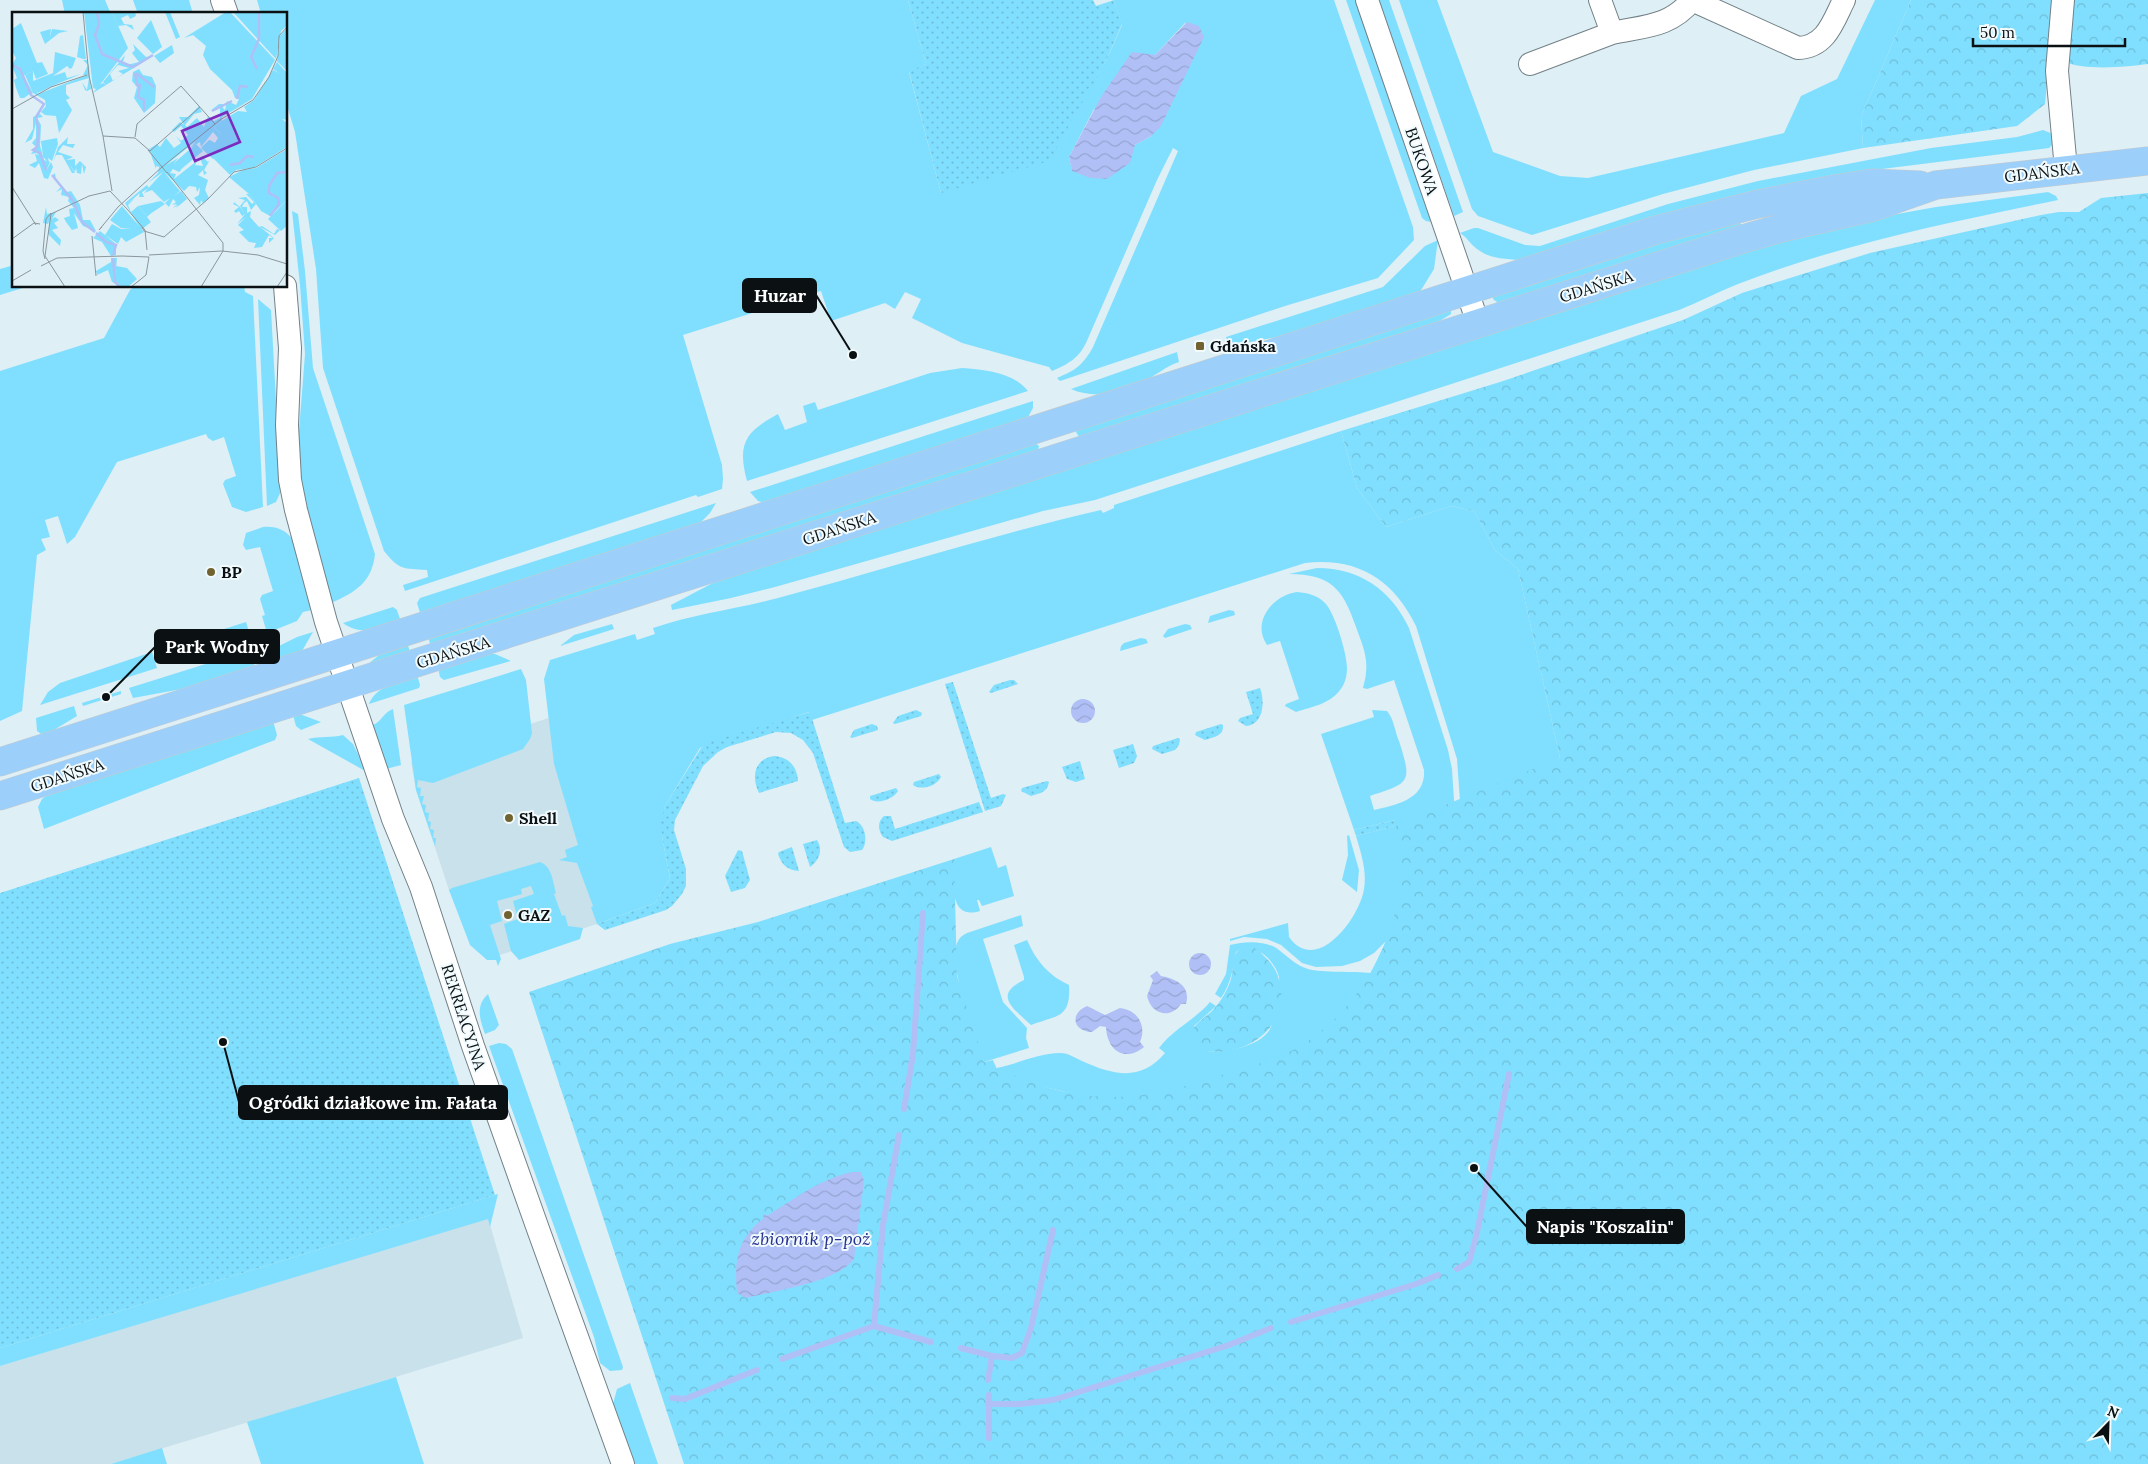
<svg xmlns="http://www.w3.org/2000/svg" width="2148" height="1464" font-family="Lora,serif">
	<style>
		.built { fill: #c8e1ea }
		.grass { fill: #80dffe; fill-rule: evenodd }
		.forest { fill: url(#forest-crowns) }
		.garden { fill: url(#garden-dots) }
		.water { fill: url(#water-waves) }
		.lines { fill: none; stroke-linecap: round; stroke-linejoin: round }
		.stream { stroke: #b0c0f6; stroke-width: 6 }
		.minor-casing { stroke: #728187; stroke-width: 24 }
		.major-casing { stroke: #c9cbcb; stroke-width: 29 }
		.minor { stroke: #fff; stroke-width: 22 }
		.major { stroke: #9ccffa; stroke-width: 28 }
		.poi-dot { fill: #706330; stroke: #f1fbfe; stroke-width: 2 }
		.labels { text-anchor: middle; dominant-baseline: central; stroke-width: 4; stroke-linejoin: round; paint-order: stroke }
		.street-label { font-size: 16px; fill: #0b1113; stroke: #f1fbfe }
		.poi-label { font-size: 16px; font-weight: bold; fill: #0b1113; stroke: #f1fbfe; text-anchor: start }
		.water-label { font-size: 18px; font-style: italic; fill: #272f92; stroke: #f1fbfe }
		.inset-river { fill: none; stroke: #b0c0f6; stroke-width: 2.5 }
		.inset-road { fill: none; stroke: #8a969b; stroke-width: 1 }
		.view { fill: #7b2cbf; fill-opacity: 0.15; stroke: #7b2cbf; stroke-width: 2.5 }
		.inset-edge { fill: none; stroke: #0b1113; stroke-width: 2.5 }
		.leader { fill: none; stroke: #0b1113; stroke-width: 2 }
		.callout-dot { fill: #0b1113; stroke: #f1fbfe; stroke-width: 2 }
		.callout { fill: #0b1113; stroke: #0b1113; stroke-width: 2 }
		.callout-label { font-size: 18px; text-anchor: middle; font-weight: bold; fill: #fff }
	</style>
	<defs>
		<pattern id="forest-crowns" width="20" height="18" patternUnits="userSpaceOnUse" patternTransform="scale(1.25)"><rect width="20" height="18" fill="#80dffe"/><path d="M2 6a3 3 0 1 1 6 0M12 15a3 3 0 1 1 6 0" fill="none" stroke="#6dbed9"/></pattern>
		<pattern id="garden-dots" width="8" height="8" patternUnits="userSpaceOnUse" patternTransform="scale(1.25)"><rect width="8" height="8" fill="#80dffe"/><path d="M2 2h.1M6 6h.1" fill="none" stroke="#6dbed9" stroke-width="1.8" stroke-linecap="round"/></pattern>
		<pattern id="water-waves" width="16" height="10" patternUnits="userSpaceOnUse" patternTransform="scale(1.25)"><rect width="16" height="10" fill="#b0c0f6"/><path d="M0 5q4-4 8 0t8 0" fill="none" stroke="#96a4d2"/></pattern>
	</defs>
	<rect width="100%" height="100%" fill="#deeff5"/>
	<path class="built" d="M549 718 579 810 600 923 487 959 457 909 449 890 416 790 411 762Z
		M488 1218 523 1338 111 1464H0V1366Z"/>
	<path class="grass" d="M62 0H105L111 14H65Z
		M133 0H189L193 14H138Z
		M257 0H908L926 64 909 72 941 193 1080 102 1106 61 1122 25 1114 0H1334L1413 227 1414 240 1378 278 1285 306 1060 381 1057 378C1076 370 1083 365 1093 347L1178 151 1173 148 1157 180 1086 343C1078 359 1068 364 1052 371L1049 367 962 343 912 318 921 299 905 292 895 309 885 303 831 321 821 291 683 335 722 465 723 479 722 489 698 497 696 495 405 591 403 585 428 577 427 570C403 568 400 571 384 551L323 368 316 269 295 132 286 102V14H261ZM1186 22 1151 136 1135 145 1072 171 1069 157 1094 109 1155 55Z
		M1346 0H1355L1431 222 1426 221 1422 218Z
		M1379 0H1389L1463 212 1454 216Z
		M1399 0H1437L1493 152 1560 176 1588 178 1784 133 1801 96 1837 79 1875 0H1911L1861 117 1863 148 1754 170 1663 194 1532 235 1478 216 1472 209Z
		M2043 130 2053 134 2054 143 2049 148 1866 171 1526 261C1508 258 1493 261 1477 249 1470 244 1467 237 1460 233L1474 228H1478L1525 245 1540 246 1668 204 1758 181 1931 148 2017 137Z
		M2048 192 2056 196 2058 200C1951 222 1841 244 1738 284 1718 292 1699 302 1679 310L1095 500 1043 511 775 587 731 598 672 610 671 605 730 574 1753 248 1875 218 1936 207Z
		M292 211 298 214 305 271 313 368 375 554C372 582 356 592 331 603L300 478 298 444 305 354 300 285Z
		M1739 222 1743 226 1498 303 1493 299V297L1659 242Z
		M1438 240 1434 269 1418 295 1305 332 1229 346 1226 337 1383 287 1425 246Z
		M14 265V286H29L0 295V269Z
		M135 286H244L245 292 253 296 263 507 246 512 232 507 223 484 225 480 236 476 224 437 213 441 208 438 206 434 117 462 75 537 67 544 58 516 45 520 50 537 41 539 46 550 37 555 22 711 0 721V371L104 338 130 290Z
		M258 299 271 310 281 491 276 502 267 506Z
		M1448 309 1451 310V314L1430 327 1080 438 1076 432V430Z
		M1177 352 1179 362C1166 366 1155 376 1142 383 1121 394 1093 399 1071 389Z
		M962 368C985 370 1013 372 1028 391L747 481C737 444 745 432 778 414L785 430 807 422 803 406 815 402 818 410 930 373Z
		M1033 401V408L1027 419 765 503 758 501 750 492Z
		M1341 431 1357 488 1386 527 1451 506 1474 511 1495 550 1518 569 1560 758 1461 815 1457 759 1416 626C1393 579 1357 557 1305 563L812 720 809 712 700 748 665 806 661 831 670 878 655 903 597 924 591 907 593 906 577 863 559 860 567 857 565 850 578 845 554 764 544 679 550 660 635 634 637 640 655 634 653 628C694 614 737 609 778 598 886 569 992 535 1101 510L1103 513 1114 508V505Z
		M1035 443 1039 446 1038 451 431 647 428 637Z
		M716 503 710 513 698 525 421 616 417 603 420 598Z
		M263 527C277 526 286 530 295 542L312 610 303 612 297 621 267 633 262 616 265 615 260 599 262 595 273 591 260 547 246 550 243 545 246 533Z
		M1317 568C1360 568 1391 590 1409 628L1448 750 1452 769 1455 816 1338 1038 1135 1108 992 1075 995 1064 996 1068C1018 1064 1038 1053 1060 1053 1069 1053 1075 1058 1082 1061 1113 1075 1141 1082 1165 1053L1159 1048C1173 1029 1195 1020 1210 1002L1216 1006 1194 1026 1209 1052C1227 1052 1263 1046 1271 1027 1274 1019 1274 1008 1275 1000 1276 993 1280 984 1279 977 1275 960 1253 940 1236 952 1233 969 1231 983 1221 998L1215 994 1226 974 1230 945C1245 941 1266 940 1279 950 1288 957 1297 966 1308 969 1323 973 1353 971 1371 973L1386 941 1374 953 1360 961 1342 966 1316 967 1302 963 1281 945 1267 939 1244 937 1230 941V939L1288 923 1289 937C1317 976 1360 917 1364 889 1367 870 1361 853 1356 836L1402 824 1395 820 1354 830 1321 734 1374 717 1372 710 1387 711C1394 719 1395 732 1399 741 1412 782 1411 783 1370 796L1374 810C1397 805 1426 799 1424 770L1394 680 1367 689 1363 688C1364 683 1366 677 1366 672 1368 656 1361 641 1356 627 1343 589 1331 574 1289 574Z
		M1297 592C1308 593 1317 595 1325 603 1335 613 1347 654 1347 668 1347 676 1345 684 1340 690 1330 704 1311 707 1296 712L1285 706 1286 704 1299 699 1280 641 1267 645C1251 622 1273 595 1297 592Z
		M393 607 397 610 401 622C380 628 362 637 343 623Z
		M1229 610 1234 611 1235 615 1208 623 1210 616Z
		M246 622 251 638 169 664 164 648 167 647 168 650 178 648 177 644Z
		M612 624 614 629 560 646 574 635Z
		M1185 624 1190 625 1192 629 1165 638 1163 636 1168 629Z
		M313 632 302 651 276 662 273 649 297 637Z
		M1141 638 1146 639 1148 643 1120 651 1121 646 1124 643Z
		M407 643 411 654 368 664 384 651Z
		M247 651 250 653 256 669 209 684 133 698 129 688Z
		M152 652 157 668 40 705 48 692 60 683Z
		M487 653 495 654 511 661 444 680 440 677 438 668Z
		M521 669 526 680 532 733 530 739 523 749 433 783 418 780 417 787 421 788 420 796H424L422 804 426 805 425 812 429 813 428 821 431 822 430 829 434 830 433 838H436L435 846 416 790 404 705Z
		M417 675 420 685 419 688 369 704C376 686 401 680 417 675Z
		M121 691V694L83 706 82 703Z
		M74 706 77 716 44 736 37 731 36 718Z
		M393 709 401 765 386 769 373 725C381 722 384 712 393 709Z
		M297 713 321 722 301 730 296 726 293 715Z
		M273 721 277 735 275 740 44 829 38 807 42 799 47 795Z
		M343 735 353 744 367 772 308 739C320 736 331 738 343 735Z
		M1349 835 1359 870 1357 892 1342 880 1348 855 1347 836Z
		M991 847 998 868 1006 865 1014 896 982 906 979 900H977L980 911C947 921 954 879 954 859Z
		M540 862C552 866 553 882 556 893L554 894 562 916 565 915 568 926 583 928 580 939 519 960 511 951 504 924 518 919 513 901 534 894 531 886 521 889 522 894 497 901 502 921 490 925 501 959 498 966 496 960H487L470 945 449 890 452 888Z
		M1021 915 1023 926 983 939 1003 1002 1027 1028 1026 1038 1029 1048 984 1062C976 1039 946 962 958 941 960 937 963 935 967 933Z
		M1027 940C1036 961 1049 976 1069 985 1071 1019 1057 1015 1031 1025 1014 1009 992 995 1024 980V977L1014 945Z
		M488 994 499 1025 495 1030 485 1034C480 1020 475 1006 488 994Z
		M499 1043 506 1044 512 1049 623 1367 622 1370 610 1371 600 1363 594 1337 489 1046Z
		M498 1194 490 1227 488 1219 0 1366V1348Z
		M396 1377 424 1464H261L247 1422Z
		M630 1383 658 1464H635L613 1404 617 1389Z
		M162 1448 167 1464H111Z"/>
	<path class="forest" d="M1911 0H2055L2045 104 2017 126 1863 148 1861 117Z
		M2070 0H2148V64C2126 67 2083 71 2063 61Z
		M2148 193V1464H684L529 992 670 944 758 922 954 859 957 976 984 1062 993 1060 996 1068C1011 1074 1027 1081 1042 1086 1115 1107 1161 1095 1231 1072 1248 1066 1268 1062 1285 1054 1341 1028 1383 968 1396 908 1402 881 1398 852 1396 825L1560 758 1518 569 1495 550 1474 511 1451 506 1386 527 1357 488 1341 431 1500 382 1683 320 1742 293 1870 253 2041 215 2059 212H2079L2101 198Z
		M1250 946C1258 949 1262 954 1268 960 1276 968 1279 978 1281 988 1286 1031 1243 1057 1204 1051L1191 1038 1192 1031C1197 1022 1204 1018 1211 1012 1219 1004 1226 993 1230 982 1236 967 1228 948 1250 946Z"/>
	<path class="garden" d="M908 0H1093L1096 6 1114 0 1122 24 1106 61 1049 161 941 193 909 71 926 64Z
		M1010 680H1014L1018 684 991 693 989 692 994 685Z
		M953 682 991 798 1003 794 1006 795 1001 806 985 811 945 684Z
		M1260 688C1265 701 1264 725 1246 726L1238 721 1240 718 1253 714 1246 692Z
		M916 710 922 713 921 716 895 724 893 723 898 716Z
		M810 712 845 823 856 821C866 826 868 842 862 850L850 852 844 847 813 753 803 740 791 733 776 732 727 747 718 752 703 766 675 820 674 830 686 869V886L682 894 672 906 666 910 605 930 597 924 655 903 670 878 661 831V821L665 806 701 748 712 741Z
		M872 724 877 726 878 730 852 738 850 737 854 730Z
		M1221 724 1223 725C1224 736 1214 737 1205 740L1195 735 1196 732Z
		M1178 738 1180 739 1179 745 1175 750 1162 754 1152 749 1153 746Z
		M1133 744 1137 756 1134 763 1119 768 1113 750Z
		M775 756C790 758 797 767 798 781L759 793C751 777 754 758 775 756Z
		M1080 761 1085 779 1076 782 1067 779 1062 767Z
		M939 774 941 777C937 786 921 791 913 785L914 782Z
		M359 778 495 1195 0 1348V893Z
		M1047 781 1049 782C1047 793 1040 793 1031 796L1021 791 1022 788Z
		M896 788 898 791C894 799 877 805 870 799V796Z
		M979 802 983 812 892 841 883 837C878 830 877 822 884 816H891L895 829Z
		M1395 820H1399L1402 824 1356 836 1354 830Z
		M817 840C823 849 820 860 810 867L803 844Z
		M792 847 799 871C787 870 782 865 778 854L779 852Z
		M738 850 742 851 750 880 745 888 731 892 725 876Z"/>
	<path class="water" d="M1187 22 1199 26 1204 37 1161 126 1151 136 1135 145 1130 163 1107 179 1090 178 1072 171 1069 157 1101 97 1132 52 1155 55Z
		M1071 711a12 12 0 1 1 24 0a12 12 0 1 1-24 0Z
		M1189 964a11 11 0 1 1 22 0a11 11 0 1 1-22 0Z
		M1157 971 1161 976C1177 979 1191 986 1186 1004H1181C1170 1020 1151 1014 1147 996L1153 980 1150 976Z
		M1087 1006 1105 1015 1120 1008C1138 1010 1147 1026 1140 1042L1144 1047C1124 1063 1107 1050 1106 1027L1100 1026 1092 1032C1072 1031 1070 1013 1087 1006Z
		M852 1172H861L864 1181 854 1259C838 1282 774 1291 746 1298L737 1293C734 1262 737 1238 764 1218L763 1215 765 1214 767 1216C794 1199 820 1179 852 1172Z"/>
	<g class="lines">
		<path class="stream" d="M904 1109 913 1054 923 913
			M1457 1269 1469 1262 1476 1237 1509 1074
			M1291 1322 1416 1284 1438 1275
			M874 1326 883 1225 899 1135
			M961 1348 992 1356 988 1380
			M992 1356 1012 1358 1022 1353 1031 1328 1053 1230
			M782 1359 874 1326 931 1342
			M989 1395V1438
			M672 1398 685 1399 757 1370
			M988 1404H1020L1053 1400 1229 1345 1271 1328"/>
		<defs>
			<path id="minor" d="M222 0 227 14
				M1367 0 1478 323
				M1600 0 1612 33C1645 26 1670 27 1692 0
				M1692 0 1798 48C1826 47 1833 22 1844 0
				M2063 0 2057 71 2066 169
				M1530 64 1612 33
				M285 286 290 348 287 425 290 480 296 510 326 622 393 819 421 887 473 1046 538 1229 623 1464"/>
			<path id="major" d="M0 762 1656 230 1758 204 1835 189 1872 183 1920 185
				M0 796 1749 237 1785 227 1873 207 1936 185 2148 161"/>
		</defs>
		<use href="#minor" class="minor-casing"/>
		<use href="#major" class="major-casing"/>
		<use href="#minor" class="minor"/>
		<use href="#major" class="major"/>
	</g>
	<g class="poi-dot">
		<rect x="1195" y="341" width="10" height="10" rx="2.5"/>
		<circle cx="211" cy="572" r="5"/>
		<circle cx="509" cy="818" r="5"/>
		<circle cx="508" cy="915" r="5"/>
	</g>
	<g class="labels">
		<g class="street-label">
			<text transform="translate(1422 161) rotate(71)">BUKOWA</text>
			<text transform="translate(2042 172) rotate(-7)">GDAŃSKA</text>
			<text transform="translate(1596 286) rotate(-17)">GDAŃSKA</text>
			<text transform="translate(839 528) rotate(-18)">GDAŃSKA</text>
			<text transform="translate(453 652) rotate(-17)">GDAŃSKA</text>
			<text transform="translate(67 775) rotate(-18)">GDAŃSKA</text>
			<text transform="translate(464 1017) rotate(72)">REKREACYJNA</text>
		</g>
		<g class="poi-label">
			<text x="1210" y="346">Gdańska</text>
			<text x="221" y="572">BP</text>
			<text x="519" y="818">Shell</text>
			<text x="518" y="915">GAZ</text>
		</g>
		<g class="water-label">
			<text x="811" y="1238">zbiornik p-poż</text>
		</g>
	</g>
	<g transform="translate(12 12)">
		<rect width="275" height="275" fill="#deeff5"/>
		<path d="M100 0H123L124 4 118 7 116 3 109 6 112 12 120 13 122 18 114 13 106 14ZM153 0H158L168 25 164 27ZM139 8 150 35 141 42 125 26ZM39 17 38 25 40 17 56 19 47 21 33 32 28 20ZM71 23 74 47H71L65 45 68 24ZM121 32 134 45 141 44 81 81 84 77 81 76 91 71 94 73 91 70 113 43 111 50 115 53 127 50 120 41 123 38ZM106 53 117 56 106 59 111 62 101 69 98 62ZM43 40 64 46 60 56 53 59 58 57 55 54 41 64 53 60 55 66 69 62 40 74 26 81 24 78 26 82 75 63H71L76 53 71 48H75L77 54 79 77 75 79 73 78 70 70 75 78 77 66 54 73V82L58 86 54 88 60 98 47 121 44 104 33 103 29 100 34 94 33 88 21 81 13 63 21 59V69L41 61ZM0 54 7 57 16 79V83L12 86H8L4 76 2 68 5 66ZM207 92H211L210 109 202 116 210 122 201 147 203 149 189 136 198 128 203 131 206 126 201 120 189 135 188 130 178 136 184 129 154 153 166 146 162 151 169 158 191 139 167 160 161 157 158 161 164 162 162 167 186 148 183 153 191 154 188 146 190 144 196 150 198 148 192 158 195 161 192 163 191 158 186 163 196 168 193 178 197 186 191 191 189 188 188 193 182 186 187 183 188 175 185 180 184 175 177 174 172 179 152 160 168 179 162 184 169 179 175 187 164 196 166 193 161 196 165 192 160 193 164 190 161 187 157 195 153 191 158 186 152 190 140 178 132 181 151 160 136 171 146 161 147 155 144 154V157L137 137 145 132 148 135 154 126 162 136 169 131 164 124 169 129 176 123 169 114 162 120 160 118 168 110 172 113 167 105H176L187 94 190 100 182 102 173 113 175 115 185 106 192 115 196 104 202 109 208 106V94L198 99ZM56 125 55 132H63L61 136 51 133 46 140 61 145 54 148 63 147V154L68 149 74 155 72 162 70 152 69 162 65 161 64 156 63 160 57 152 63 161H60L50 143H44L41 150 46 135ZM45 126 46 132 40 149 36 146 37 151 31 145 29 129ZM135 173 137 176 130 180 132 185H127L128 181 115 192 123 186 116 193 119 200 126 194 134 203 139 201 135 205 139 210 129 218 113 191ZM234 182H237L244 192 239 198 235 189 232 191 230 195H235V201L239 199 238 205 247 215 250 214 262 222 265 217 268 218 263 223 248 215 262 226 257 231V226H261L257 223 250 235 242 236 244 231 237 230 227 220 232 218 226 213 234 205 225 212 233 202 230 204 227 199 224 201 222 199 227 195 221 192 223 190V191L228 195 233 202 228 194 233 188 226 186 234 185 240 192 242 190ZM275 188V214L269 219 256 207ZM34 195 35 202 44 200 40 207 43 205 47 208 42 211 46 216 40 218 49 228 48 234 36 222 38 207 36 212 31 211ZM104 254 115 256 125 267 116 275H110L103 268Z" fill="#80dffe" fill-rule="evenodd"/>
		<path d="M214 0H218L263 48 240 87 210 105 209 94 213 98 215 89 224 93 227 87 223 86 220 78 198 57 191 43 194 34 181 23 172 26ZM221 0H275V14L269 19 264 47ZM275 16V59L265 49 268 24ZM160 33 162 41 148 51 142 44ZM265 50 275 61V108L270 107 275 111V135L241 156 224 158 218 163 190 135 197 128 200 132 206 129 209 121 202 116 211 108 226 99 235 100 232 95 242 88 261 58 267 61 261 57ZM0 53 7 55 21 81 16 83 7 69 10 64 7 58ZM127 57 131 63 140 65 144 74 143 91 132 101 122 86 125 75 120 69 121 60ZM28 102 31 105 25 106 29 113 28 134 32 148 38 150 34 159 39 150 41 155 36 167 32 166 27 151 23 156 17 153 25 149 23 142 27 143 25 141 19 142 24 135 20 131 24 126V111L20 127 13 131 21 117V105ZM275 137V188L258 204 249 199 237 182 217 165 231 158 244 156ZM43 161 44 169 55 180 59 179 68 193 71 208H78L84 219 71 214 62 201 66 216 60 218 54 210 52 206 58 204 57 197 62 196 56 189 57 185 49 183 50 177 44 180 49 175 40 164ZM110 194 132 220 114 230 109 225 106 232 93 223 100 212 109 217H119L109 216 98 208ZM88 219 104 232V243L99 244 90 230 81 226ZM99 246H105L103 268 110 275 100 270 96 258 85 263 84 259 99 250Z" fill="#80dffe"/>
		<path d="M72 0H100L116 36 87 74 81 76ZM9 11 25 51 30 50 36 62 24 67 21 59 11 64 7 55 0 53 4 46 0 39V17ZM184 132 191 139 168 158 162 151ZM149 189 153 192 135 204 126 194Z" fill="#80dffe"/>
		<path class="inset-river" d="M85 0 87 12 83 23 90 42 121 55 141 43M0 53 8 57 19 83 32 92 24 105 27 118 25 135 21 138 28 141 34 158M245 57 239 45 247 27V0M123 61 125 73H128L126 85 132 88V99M124 61 142 75M225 87 228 74 236 75M200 99 220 89M218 153 228 151 235 144 242 145M40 163 61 189 70 210 83 220M258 204 267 192 266 186 257 181V174L265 161 274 160M84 221 94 230 104 233 101 243M101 246 103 270 108 275"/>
		<path class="inset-road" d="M71 0 77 64 91 124 123 126 138 139M0 97 39 75 75 63M91 124 100 179M123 125 125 112 169 74 203 112M136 138 155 161M138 139 188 95M150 155 208 108 241 88 257 65 266 44 267 24 275 15M155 160 211 231V239L189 275M0 175 24 213M115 197 133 218 135 238M90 215 87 218 106 195 150 155M130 215 132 219 152 225 196 187 222 160 244 155 275 136M80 224 84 264M0 227 22 211 28 212M210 239 246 243 275 252M137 243 210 239M110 244 137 245M33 247 31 239 34 207 39 201M29 254 45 246 110 244M0 269 19 258M53 275 33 244 39 202 77 184 98 179 115 197M119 275 134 263 137 245M265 275 275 260"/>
		<path class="view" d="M215 100 228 130 183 149 170 119Z"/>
		<rect width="275" height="275" class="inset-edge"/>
	</g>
	<path class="leader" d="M853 355L816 295M106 697L155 647M223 1042L239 1102M1474 1168L1527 1227"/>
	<g class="callout-dot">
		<circle cx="853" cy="355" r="5"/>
		<circle cx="106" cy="697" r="5"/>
		<circle cx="223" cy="1042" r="5"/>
		<circle cx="1474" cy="1168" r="5"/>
	</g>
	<g class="callout">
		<rect x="743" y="279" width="73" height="33" rx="5"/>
		<rect x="155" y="630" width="124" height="33" rx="5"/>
		<rect x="239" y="1086" width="268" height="33" rx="5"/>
		<rect x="1527" y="1210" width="157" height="33" rx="5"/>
	</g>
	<g class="callout-label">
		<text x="780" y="302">Huzar</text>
		<text x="217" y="653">Park Wodny</text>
		<text x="373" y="1109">Ogródki działkowe im. Fałata</text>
		<text x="1605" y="1233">Napis "Koszalin"</text>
	</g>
	<g transform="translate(2108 1424) rotate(23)" stroke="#f1fbfe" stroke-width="4" paint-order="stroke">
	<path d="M0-4L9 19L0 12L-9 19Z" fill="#0b1113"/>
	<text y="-8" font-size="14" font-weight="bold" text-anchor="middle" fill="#0b1113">N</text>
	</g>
	<path d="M1973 38v8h152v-8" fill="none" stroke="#0b1113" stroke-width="2.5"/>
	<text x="1980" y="38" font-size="15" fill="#0b1113" stroke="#f1fbfe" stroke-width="4" paint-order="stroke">50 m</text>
</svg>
